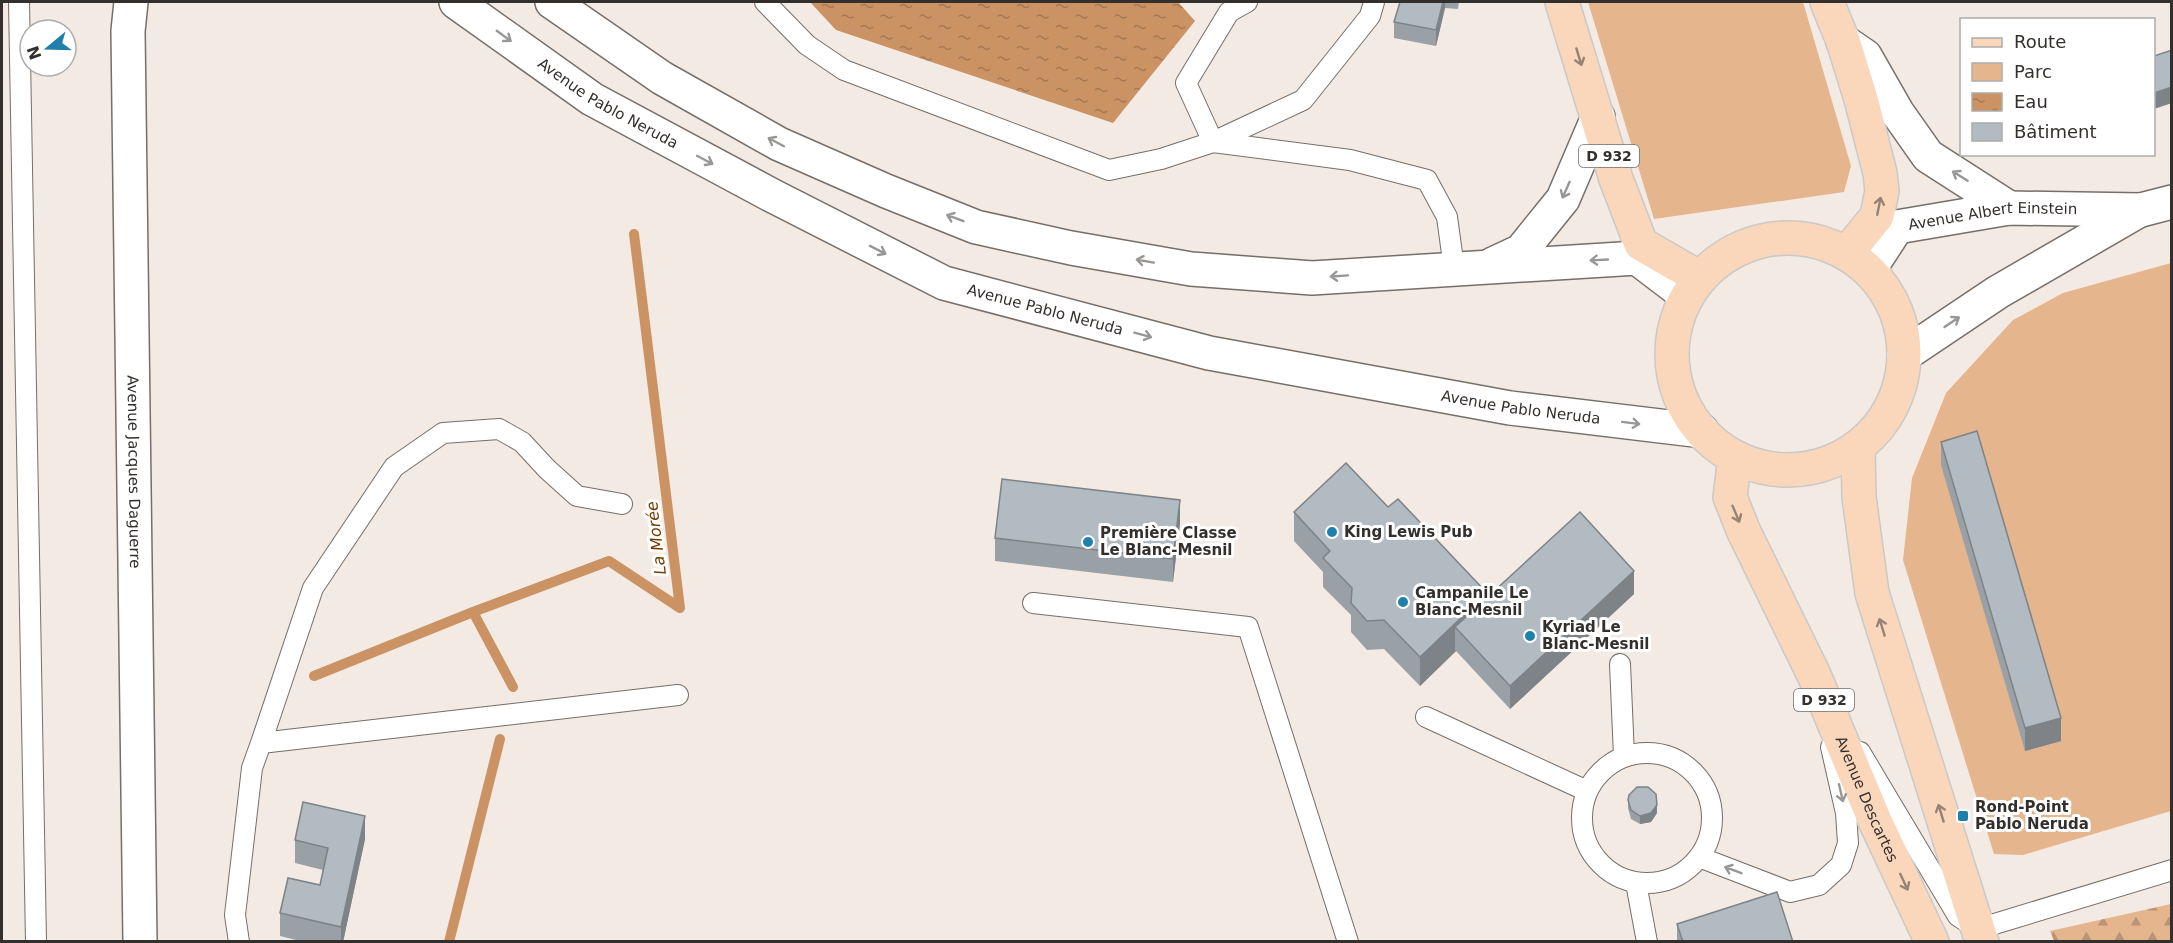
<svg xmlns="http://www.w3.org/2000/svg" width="2173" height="943" font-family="'DejaVu Sans',sans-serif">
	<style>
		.green { fill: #e5b58e }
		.forest { fill: url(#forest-firs) }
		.water { fill: url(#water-ripples) }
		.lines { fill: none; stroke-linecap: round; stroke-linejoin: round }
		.stream { stroke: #cb9364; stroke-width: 10 }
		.lane-casing { stroke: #766e68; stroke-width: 22 }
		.street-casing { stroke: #766e68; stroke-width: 36 }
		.secondary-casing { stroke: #766e68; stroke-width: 36 }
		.primary-casing { stroke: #cac9c8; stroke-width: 36 }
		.lane { stroke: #fff; stroke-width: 20 }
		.street { stroke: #fff; stroke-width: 33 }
		.secondary { stroke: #fff; stroke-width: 33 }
		.primary { stroke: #fad7bb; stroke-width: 33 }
		.wall { fill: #99a1a6 }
		.shaded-wall { fill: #7d8387 }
		.building { fill: #b2bbc1; stroke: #7d8387; stroke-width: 1.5 }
		.oneway { stroke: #999796 }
		.oneway2 { stroke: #968374 }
		.poi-dot { fill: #1e80ab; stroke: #fff; stroke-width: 2 }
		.labels { text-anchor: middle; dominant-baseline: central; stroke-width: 6; stroke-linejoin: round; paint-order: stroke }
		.shield { fill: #fff; stroke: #706d6c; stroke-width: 1.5 }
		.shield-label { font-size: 14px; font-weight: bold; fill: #332f2d }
		.street-label { font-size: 15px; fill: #332f2d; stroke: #fff }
		.poi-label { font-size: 15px; font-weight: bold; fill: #332f2d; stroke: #fff; text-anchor: start }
		.water-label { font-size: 16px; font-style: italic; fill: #703b00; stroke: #fff }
	</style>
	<defs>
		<pattern id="forest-firs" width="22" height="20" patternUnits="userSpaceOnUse" patternTransform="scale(1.5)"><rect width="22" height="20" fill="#e5b58e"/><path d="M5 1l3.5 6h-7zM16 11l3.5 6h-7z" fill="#ba9474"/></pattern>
		<pattern id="water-ripples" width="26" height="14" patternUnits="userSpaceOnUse" patternTransform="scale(1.5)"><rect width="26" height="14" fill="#cb9364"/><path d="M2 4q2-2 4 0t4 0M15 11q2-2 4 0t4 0" fill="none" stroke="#a57853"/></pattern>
	</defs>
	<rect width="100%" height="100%" fill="#f3eae3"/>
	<path class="green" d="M1588 2H1803L1851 166 1844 192 1654 219Z
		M2171 263V811L2023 855 1994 854 1903 560 1912 478 1946 393 2013 320 2063 293Z"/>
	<path class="forest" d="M2171 904V941H2054L2050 931Z"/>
	<path class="water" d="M810 2H1178L1195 21 1113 123 836 30Z"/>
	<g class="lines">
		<path class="stream" d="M314 676 473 612
			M513 687 473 612 609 561 680 608 634 234
			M449 942 500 739"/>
		<defs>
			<path id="lane" d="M19 2 36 942
				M765 2 807 45 844 70 1109 170 1161 159 1213 142 1303 100 1370 16 1374 2
				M1247 2 1229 12 1186 83 1213 142 1350 160 1427 180 1447 217 1454 268
				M1033 603 1248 627 1348 942
				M1620 664 1624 756
				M1426 717 1587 791
				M261 743 313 588 394 467 443 433 499 429 522 442 547 469 577 496 622 504
				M1860 752 1958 916 1978 929 2172 870
				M1582 818a65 65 0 1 1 130 0a65 65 0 1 1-130 0Z
				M1699 857 1790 892 1819 885 1841 865 1848 843 1846 813 1831 747
				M1636 883 1647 942
				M239 942 235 915 252 768 261 743 678 695"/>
			<g id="street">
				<path id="s1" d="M131 2 128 31 140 942"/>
			</g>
			<g id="secondary">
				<path id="s2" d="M456 2 592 99 773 196 944 283 1209 353 1510 408 1702 431"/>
				<path d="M552 2 662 78 779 144 886 191 976 227 1071 248 1191 269 1312 278 1637 258 1687 296"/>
				<path d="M1843 41 1865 56 1897 112 1928 156 2009 208"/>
				<path d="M1493 264 1521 251 1563 199 1598 117"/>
				<path id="s3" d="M1869 270 1897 227 2009 208 2141 210 2172 202"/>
				<path d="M1904 355 1998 292 2140 210"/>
			</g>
			<g id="primary">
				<path d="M1562 2 1616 179 1641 244 1700 278"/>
				<path d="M1827 2 1843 41 1861 99 1880 173 1882 191 1877 216 1847 253"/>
				<circle cx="1788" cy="354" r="116"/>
				<path d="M1858 447 1859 497 1872 593 1982 942"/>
				<path id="s4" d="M1735 457 1730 497 1744 532 1814 675 1875 821 1932 942"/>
			</g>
		</defs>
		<use href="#lane" class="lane-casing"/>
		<use href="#street" class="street-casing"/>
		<use href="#secondary" class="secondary-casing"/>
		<use href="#primary" class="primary-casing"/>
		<use href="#lane" class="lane"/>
		<use href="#street" class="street"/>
		<use href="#secondary" class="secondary"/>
		<use href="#primary" class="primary"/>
	</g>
	<path class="wall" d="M1400 2H1459L1458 9 1445 8 1436 46 1394 38V22Z
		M1941 442 2061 741 2025 751 1941 465Z
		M1388 507 1487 598 1634 594 1510 709 1456 651 1420 686 1384 649 1367 650 1351 632V615L1323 587V572L1294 541V512Z
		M1180 523 1173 582 995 561V538Z
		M1628 800 1657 813 1651 822 1640 824 1631 819 1628 808Z
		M365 839 343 942H304L280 936V913L320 885 323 870 295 863V840Z
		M1677 924 1793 942H1677Z"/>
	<path class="shaded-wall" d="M1443 2H1445V8L1436 46V30Z
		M2172 87V103L2154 109V93Z
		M1180 500V523L1173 582V559Z
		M1634 571V594L1510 709V686Z
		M1487 593V621L1455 627V650L1456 651 1420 686V657Z
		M2061 718V741L2025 751V728Z
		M1657 805V813L1651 822 1640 824V816Z
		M365 816V839L343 942H341V927Z"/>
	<path class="building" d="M1400 2H1443L1436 30 1394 22Z
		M2172 50V87L2154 93V56Z
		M1977 431 2061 718 2025 728 1941 442Z
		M1346 463 1388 507 1398 499 1487 593 1420 657 1384 620 1367 621 1351 603 1352 588 1323 558 1330 551 1294 512Z
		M1002 479 1180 500 1173 559 995 538Z
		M1580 512 1634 571 1510 686 1455 627Z
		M1637 787H1648L1656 794 1657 805 1651 813 1640 816 1631 810 1628 800 1629 795Z
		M303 802 365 816 341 927 280 913 288 878 320 885 328 848 295 840Z
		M1777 892 1793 942H1683L1677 924Z"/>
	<defs><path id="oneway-shaft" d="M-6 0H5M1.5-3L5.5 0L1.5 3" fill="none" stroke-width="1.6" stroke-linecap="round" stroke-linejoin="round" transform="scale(1.5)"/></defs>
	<g class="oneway">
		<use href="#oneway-shaft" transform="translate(504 36) rotate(36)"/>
		<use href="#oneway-shaft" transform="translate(776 142) rotate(-152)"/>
		<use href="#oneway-shaft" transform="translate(705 160) rotate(28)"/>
		<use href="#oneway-shaft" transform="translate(1960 176) rotate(-148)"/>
		<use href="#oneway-shaft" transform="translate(1566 190) rotate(114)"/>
		<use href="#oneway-shaft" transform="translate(955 218) rotate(-159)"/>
		<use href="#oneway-shaft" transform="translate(878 250) rotate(27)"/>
		<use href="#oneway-shaft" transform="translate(1599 260) rotate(177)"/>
		<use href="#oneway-shaft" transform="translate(1145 261) rotate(-170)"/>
		<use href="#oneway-shaft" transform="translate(1339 276) rotate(176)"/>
		<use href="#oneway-shaft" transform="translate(1952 322) rotate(-34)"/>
		<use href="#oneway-shaft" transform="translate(1143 335) rotate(15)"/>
		<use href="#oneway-shaft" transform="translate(1631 423) rotate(7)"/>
		<use href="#oneway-shaft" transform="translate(1841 793) rotate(77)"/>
		<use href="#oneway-shaft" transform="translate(1733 870) rotate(-159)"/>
	</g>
	<g class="oneway2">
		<use href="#oneway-shaft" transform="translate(1579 57) rotate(73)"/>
		<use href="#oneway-shaft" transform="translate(1879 206) rotate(-79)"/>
		<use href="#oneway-shaft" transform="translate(1736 514) rotate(67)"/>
		<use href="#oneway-shaft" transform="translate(1882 627) rotate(-107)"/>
		<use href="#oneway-shaft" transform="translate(1941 813) rotate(-107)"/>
		<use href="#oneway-shaft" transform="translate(1904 882) rotate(65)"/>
	</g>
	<g class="poi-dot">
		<circle cx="1332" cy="532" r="6"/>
		<circle cx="1088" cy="542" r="6"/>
		<circle cx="1403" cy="602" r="6"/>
		<circle cx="1530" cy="636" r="6"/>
		<rect x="1957" y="810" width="12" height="12" rx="3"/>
	</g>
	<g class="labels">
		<g class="shield">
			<rect x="1579" y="145" width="60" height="22" rx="4.5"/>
			<rect x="1794" y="689" width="60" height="22" rx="4.5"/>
		</g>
		<g class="shield-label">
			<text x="1609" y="156">D 932</text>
			<text x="1824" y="700">D 932</text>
		</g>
		<g class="street-label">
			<text stroke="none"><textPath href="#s2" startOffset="183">Avenue Pablo Neruda</textPath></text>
			<text stroke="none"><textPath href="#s3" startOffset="148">Avenue Albert Einstein</textPath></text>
			<text stroke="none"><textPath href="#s2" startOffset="669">Avenue Pablo Neruda</textPath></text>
			<text stroke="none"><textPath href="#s2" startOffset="1155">Avenue Pablo Neruda</textPath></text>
			<text stroke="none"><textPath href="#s1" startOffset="470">Avenue Jacques Daguerre</textPath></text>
			<text stroke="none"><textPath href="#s4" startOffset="372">Avenue Descartes</textPath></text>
		</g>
		<g class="poi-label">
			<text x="1344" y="532">King Lewis Pub</text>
			<text x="1100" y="533">Première Classe<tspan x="1100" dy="17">Le Blanc-Mesnil</tspan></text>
			<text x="1415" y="593">Campanile Le<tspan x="1415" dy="17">Blanc-Mesnil</tspan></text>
			<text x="1542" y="627">Kyriad Le<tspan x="1542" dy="17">Blanc-Mesnil</tspan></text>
			<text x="1975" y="807">Rond-Point<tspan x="1975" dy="17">Pablo Neruda</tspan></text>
		</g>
		<g class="water-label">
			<text transform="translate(656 538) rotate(-97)">La Morée</text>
		</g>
	</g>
	<rect width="2173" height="943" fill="none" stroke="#332f2d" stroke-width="6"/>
	<rect x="1960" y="18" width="195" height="138" fill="#ffffff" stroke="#adacab" stroke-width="1.5"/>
	<rect x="1972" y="38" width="30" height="9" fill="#fad7bb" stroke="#adacab" stroke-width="1.5"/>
	<text x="2014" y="48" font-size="18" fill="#332f2d">Route</text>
	<rect x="1972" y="63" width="30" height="18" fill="#e5b58e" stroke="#adacab" stroke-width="1.5"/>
	<text x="2014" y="78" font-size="18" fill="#332f2d">Parc</text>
	<rect x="1972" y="93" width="30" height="18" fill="url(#water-ripples)" stroke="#adacab" stroke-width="1.5"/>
	<text x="2014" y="108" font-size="18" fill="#332f2d">Eau</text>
	<rect x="1972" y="123" width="30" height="18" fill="#b2bbc1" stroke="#adacab" stroke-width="1.5"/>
	<text x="2014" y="138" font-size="18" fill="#332f2d">Bâtiment</text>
	<g transform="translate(48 48) rotate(251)"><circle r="28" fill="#ffffff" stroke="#adacab" stroke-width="1.5"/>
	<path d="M0-4.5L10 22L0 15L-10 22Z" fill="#1e80ab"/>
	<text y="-9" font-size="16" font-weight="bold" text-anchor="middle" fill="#332f2d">N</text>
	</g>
</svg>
